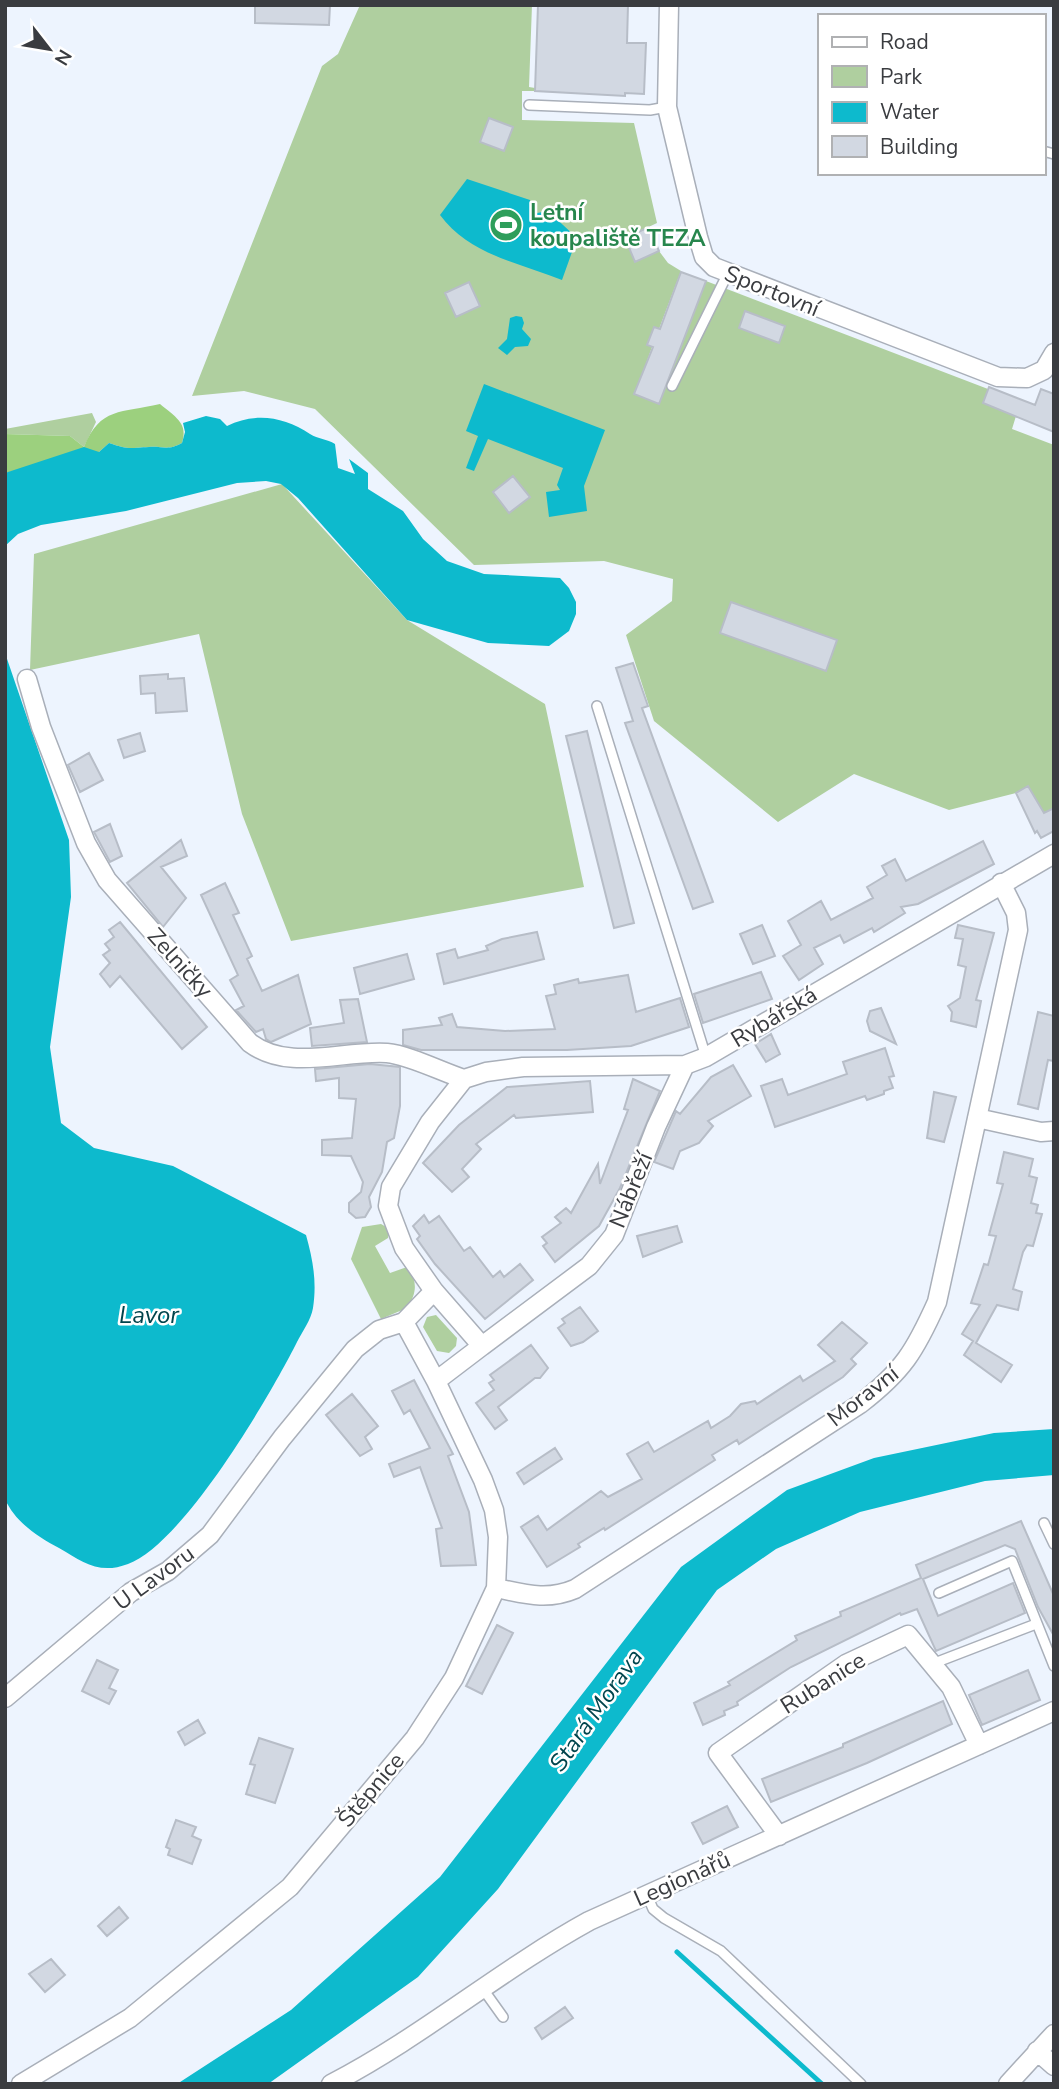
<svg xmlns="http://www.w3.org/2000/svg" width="1059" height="2089" font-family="'Nunito Sans',sans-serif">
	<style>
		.green { fill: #afcf9f }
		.forest { fill: #9cd07e }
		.water { fill: #0dbacd }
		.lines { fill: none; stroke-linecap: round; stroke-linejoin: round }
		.stream { stroke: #0dbacd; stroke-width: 5 }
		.building { fill: #d2d8e2; stroke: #b7bdc7; stroke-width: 2 }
		.service-casing { stroke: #a9afb9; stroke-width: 12 }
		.minor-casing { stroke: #a9afb9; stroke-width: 21 }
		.service { stroke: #fff; stroke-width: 9 }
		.minor { stroke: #fff; stroke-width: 18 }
		.labels { text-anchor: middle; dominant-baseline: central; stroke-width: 5; stroke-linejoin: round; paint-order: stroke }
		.leisure-label { font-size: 23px; font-weight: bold; fill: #27864d; stroke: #fff; text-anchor: start }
		.street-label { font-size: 23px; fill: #3a3c40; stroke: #fff }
		.water-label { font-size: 24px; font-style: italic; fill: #00444c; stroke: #fff }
	</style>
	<rect width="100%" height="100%" fill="#edf4fe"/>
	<path class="green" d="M360 5H532L529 87 535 88V91H522V120L634 123 657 223 625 238 635 261 659 251 668 263 681 271 659 329 654 327 647 344 652 347 635 394 706 281 988 389 983 403 1016 416 1012 429 1054 445V829L1028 787 1016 793 949 810 854 774 778 822 654 721 626 635 672 601 673 579 604 561 474 565 315 409 244 391 192 396 322 66 338 54Z
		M92 413 96 422 84 447 70 436 5 434V429Z
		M282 484 407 620 545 704 584 887 291 941 242 814 199 634 30 670 34 554Z
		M381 1224 388 1228V1238L375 1246 390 1273 407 1267C418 1281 417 1293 407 1308L381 1319 351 1259 362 1227Z
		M436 1315 457 1338 456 1346 449 1353 437 1351 423 1327 427 1317Z"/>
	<path class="forest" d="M160 404C174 416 189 423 182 443 168 451 163 446 149 447 129 448 129 450 109 443L99 452 5 473V434L70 436 84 447C100 407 121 413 160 404Z"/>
	<path class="water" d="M467 179 530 200 532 214 548 211 577 238 562 280C518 263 469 254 440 215Z
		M516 316 522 317 524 323 522 329 531 339 528 346 515 347 507 355 498 348 507 339 510 318Z
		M484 384 605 430 584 486 587 511 549 517 546 492 560 490 557 485 563 468 488 439 474 471 466 468 478 436 466 431Z
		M206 416 220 419 227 426C256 412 284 417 310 434 318 439 327 439 335 444L338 468 355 474 349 459 368 473V489L403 511 423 539 447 561 484 574 560 578 569 588 576 602V614L569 631 549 646 488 643 407 620 298 498 281 484 266 481 237 483 126 511 41 525 18 534 5 546V473L84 447 99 452 109 443C129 450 129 448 149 447 163 446 168 451 182 443L185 432 183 423Z
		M5 653 69 840 71 897 50 1047 61 1123 94 1148 173 1166 306 1235C313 1260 317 1282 313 1308 311 1320 302 1332 297 1342 270 1396 183 1544 128 1564 99 1575 83 1562 59 1548 38 1537 15 1522 5 1499Z
		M1054 1429V1475L985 1481 860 1512 776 1549 717 1590 498 1889 418 1977 268 2084H177L291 2010 440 1877 681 1567 787 1490 874 1458 994 1433Z"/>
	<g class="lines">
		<path class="stream" d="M677 1952 822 2084"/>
	</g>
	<path class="building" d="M255 5H330L329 25 255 23Z
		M538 5H628L627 43H646L644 94 625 93V96L535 91Z
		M489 118 513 127 504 151 480 142Z
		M649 227 659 251 635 262 625 238Z
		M681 272 706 281 659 404 634 394 653 347 647 345 654 327 660 329Z
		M469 282 480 306 456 317 445 293Z
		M745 311 785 326 779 343 739 328Z
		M989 387 1035 405 1041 389 1054 394V432L983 403Z
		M513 476 530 497 509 513 493 492Z
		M731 602 837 640 826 671 720 633Z
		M633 663 648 706 642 708 713 902 693 909 625 723 633 721 616 668Z
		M168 674V679L184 678 187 711 156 713 155 693 141 694 140 676Z
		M587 731 634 923 614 928 566 736Z
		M140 733 145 751 124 758 118 740Z
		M89 753 103 780 80 792 68 765Z
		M1028 786 1044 813 1054 808V831L1041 838 1037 831 1035 833 1016 793Z
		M110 824 122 856 110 862 94 832Z
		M181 840 187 856 161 867 186 898 163 927 127 883Z
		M983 841 994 864 918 904 901 907 905 913 874 932 872 928 844 943 840 935 814 948 823 964 799 980 783 956 801 945 788 921 821 901 831 920 873 898 867 887 887 875 882 866 895 859 906 881Z
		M225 883 239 913 233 915 252 956 247 959 262 991 298 975 311 1024 271 1042 266 1039 263 1029 256 1032 236 1010 244 1006 230 980 238 975 201 895Z
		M120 922 207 1027 182 1049 120 976 110 987 100 974 110 963 103 955 110 950 105 944 114 937 109 930Z
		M762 925 775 956 753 964 740 934Z
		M958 925 994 933 976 1000 981 1001 976 1027 951 1021 952 1012 948 1006 960 998 966 967 958 965 963 939 955 938Z
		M537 932 544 959 444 984 437 954 455 949 458 958 488 950 486 946 502 939Z
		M407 954 414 979 360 994 354 968Z
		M761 972 772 999 703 1023 694 994Z
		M628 975 636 1012 680 998 689 1027 631 1046 567 1050H421L403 1045V1030L442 1025 439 1018 452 1014 457 1027 505 1031 555 1029 546 996 556 994 554 985 578 979 579 983Z
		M358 999 367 1042 312 1046 310 1028 344 1023 340 1000Z
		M881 1008 896 1044 870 1031 867 1021 870 1011Z
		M1038 1012 1054 1016V1061L1048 1060 1038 1109 1018 1104Z
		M771 1034 780 1054 766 1062 755 1044Z
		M885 1048 894 1076 889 1077 893 1088 884 1091V1094L867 1100 865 1096 775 1127 761 1086 782 1079 788 1095 847 1074 843 1062Z
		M370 1064 400 1067V1106L394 1138 387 1142 382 1172 369 1197 371 1207 365 1217 356 1218 349 1212V1203L361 1192 363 1182 351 1156 322 1155V1140L352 1138 356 1099 339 1098V1078L316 1081 315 1069Z
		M733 1065 751 1096 708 1121 713 1126 699 1143 680 1151 673 1169 654 1162 676 1111 680 1114 711 1077Z
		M633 1079 660 1091 620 1188 599 1226 555 1262 543 1246 547 1243 542 1237 561 1223 555 1217 566 1208 571 1213 598 1164 600 1184 628 1110 624 1109Z
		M590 1081 593 1112 516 1118 514 1115 476 1144 481 1149 462 1169 469 1177 452 1192 423 1163 459 1125 507 1087Z
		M934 1092 956 1097 944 1142 927 1138Z
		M1004 1152 1033 1159 1029 1176 1037 1178 1031 1203 1038 1205 1036 1213 1042 1214 1033 1246 1027 1245 1023 1252 1013 1289 1022 1292 1018 1310 997 1305 976 1343 1012 1365 1001 1382 964 1355 973 1341 962 1334 980 1305 971 1303 984 1264 988 1265 996 1236 989 1235 1003 1184 997 1183Z
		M424 1215 429 1223 439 1216 464 1251 470 1247 493 1277 500 1271 504 1277 520 1264 533 1280 485 1319 435 1264 417 1239 420 1236 413 1226Z
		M677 1226 682 1242 643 1257 637 1236Z
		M580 1307 598 1331 583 1342 571 1346 558 1328 565 1323 562 1319Z
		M842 1322 867 1343 851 1359 856 1364 843 1377 739 1444 737 1440 712 1455 715 1460 605 1530 604 1528 578 1544 580 1547 547 1567 521 1527 538 1516 547 1530 601 1491 608 1497 642 1479 627 1454 648 1442 654 1452 708 1421 711 1428 730 1416 741 1404 755 1401 757 1404 800 1376 803 1381 835 1361 818 1345Z
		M531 1345 548 1368 540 1378H535L498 1407 507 1420 495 1429 476 1403 494 1390 489 1383 494 1380 490 1375Z
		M414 1380 453 1454 448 1456 469 1512 476 1565 441 1566 436 1529 442 1528 420 1467 394 1477 389 1464 430 1448 410 1410 404 1414 392 1391Z
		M352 1394 378 1426 365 1437 372 1449 360 1456 326 1415Z
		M555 1448 562 1459 524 1484 517 1473Z
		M1021 1521 1054 1596V1636L1038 1607 1015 1549 1005 1545 923 1579 938 1616 1013 1583 1025 1613 936 1651 917 1609 901 1615 900 1613 791 1667 737 1702 738 1705 724 1711 725 1715 703 1725 694 1703 730 1685 728 1682 797 1640 795 1636 841 1616 840 1612 921 1578 916 1565Z
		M497 1625 513 1633 482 1694 466 1686Z
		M97 1660 118 1670 109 1688 116 1691 109 1704 82 1691Z
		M1028 1670 1040 1700 982 1725 969 1695Z
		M943 1701 952 1724 867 1763 771 1802 762 1779 843 1747V1744Z
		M198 1720 205 1733 185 1745 178 1732Z
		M259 1738 293 1749 275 1803 246 1794 255 1765 250 1764Z
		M727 1806 738 1827 703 1844 692 1823Z
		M176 1820 196 1827 192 1836 201 1840 192 1864 168 1855 170 1849 166 1847Z
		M119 1907 128 1918 107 1936 98 1926Z
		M51 1959 65 1975 45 1992 29 1974Z
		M565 2007 573 2018 542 2039 535 2028Z"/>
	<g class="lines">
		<defs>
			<path id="service" d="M529 105 650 110 667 107
				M1043 151 1054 154
				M672 386 727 275
				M597 706 706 1057
				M1044 1523 1054 1544
				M939 1593 1012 1561 1054 1666
				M932 1664 1036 1624
				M647 1895 653 1909 664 1918 721 1951 861 2084
				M483 1989 503 2017"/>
			<path id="minor" d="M669 5 667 107 698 237 704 257 714 267 998 377 1027 378 1044 370
				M1044 370 1054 353
				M27 679 41 727 86 843 107 880 250 1043C289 1072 342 1050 387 1053 409 1055 442 1072 464 1079
				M685 1065 656 1127 614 1235 589 1266 482 1346 434 1291 404 1248 388 1206 391 1187 430 1122 464 1079 486 1072 523 1067 685 1065 706 1057 1054 854
				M977 1118 1041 1132 1054 1131
				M404 1322 436 1381 482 1346
				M496 1588C525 1594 547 1601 575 1589L860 1404C903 1371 915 1351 937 1302L1018 930 1016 913 1001 883
				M5 1698 131 1592 168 1571 210 1535 282 1438 355 1349 379 1330 404 1322 434 1291
				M779 1836 718 1753 846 1664 908 1635 951 1687 979 1745
				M1037 2051 1054 2066
				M21 2084 130 2018 290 1887 415 1738 454 1678 496 1588 498 1537 494 1510 483 1480 436 1381
				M331 2084C422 2037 500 1970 589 1921L1054 1711
				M1008 2084 1054 2034"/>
		</defs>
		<use href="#service" class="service-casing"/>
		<use href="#minor" class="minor-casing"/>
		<use href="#service" class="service"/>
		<use href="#minor" class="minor"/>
	</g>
	<defs>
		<symbol id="stadium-disc" viewBox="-11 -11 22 22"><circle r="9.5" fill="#2e9e5b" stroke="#fff"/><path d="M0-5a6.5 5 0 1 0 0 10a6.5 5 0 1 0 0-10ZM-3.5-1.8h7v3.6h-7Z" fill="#fff"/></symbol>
	</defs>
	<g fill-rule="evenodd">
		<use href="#stadium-disc" x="487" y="206" width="38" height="38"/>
	</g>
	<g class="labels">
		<g class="leisure-label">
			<text x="530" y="212">Letní<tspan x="530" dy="26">koupaliště TEZA</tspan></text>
		</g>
		<g class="street-label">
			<text transform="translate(772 291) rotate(22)">Sportovní</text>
			<text transform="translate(180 963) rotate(48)">Zelničky</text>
			<text transform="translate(774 1017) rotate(-31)">Rybářská</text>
			<text transform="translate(631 1190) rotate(-68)">Nábřeží</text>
			<text transform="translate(863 1396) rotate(-38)">Moravní</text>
			<text transform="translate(154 1578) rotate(-36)">U Lavoru</text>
			<text transform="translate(823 1683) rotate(-32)">Rubanice</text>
			<text transform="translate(371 1790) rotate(-50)">Štěpnice</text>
			<text transform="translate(682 1879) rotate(-24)">Legionářů</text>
		</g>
		<g class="water-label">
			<text x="149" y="1315">Lavor</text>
			<text transform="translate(596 1710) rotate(-55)">Stará Morava</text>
		</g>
	</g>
	<rect width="1059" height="2089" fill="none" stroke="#3a3c40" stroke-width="14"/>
	<rect x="818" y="14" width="228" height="161" fill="#ffffff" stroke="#b0b1b3" stroke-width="2"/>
	<rect x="832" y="37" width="35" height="10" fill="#ffffff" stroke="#b0b1b3" stroke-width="2"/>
	<text x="880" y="49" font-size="21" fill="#3a3c40">Road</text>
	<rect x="832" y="66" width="35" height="21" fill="#afcf9f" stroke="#b0b1b3" stroke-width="2"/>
	<text x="880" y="84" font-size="21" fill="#3a3c40">Park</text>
	<rect x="832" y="102" width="35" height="21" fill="#0dbacd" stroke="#b0b1b3" stroke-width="2"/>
	<text x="880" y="119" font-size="21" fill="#3a3c40">Water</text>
	<rect x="832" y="136" width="35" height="21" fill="#d2d8e2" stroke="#b0b1b3" stroke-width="2"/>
	<text x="880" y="154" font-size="21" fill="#3a3c40">Building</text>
	<g transform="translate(49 49) rotate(121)" stroke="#ffffff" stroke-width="5" paint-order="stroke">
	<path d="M0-5L12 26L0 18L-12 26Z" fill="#3a3c40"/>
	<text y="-10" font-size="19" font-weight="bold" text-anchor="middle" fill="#3a3c40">N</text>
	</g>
</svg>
